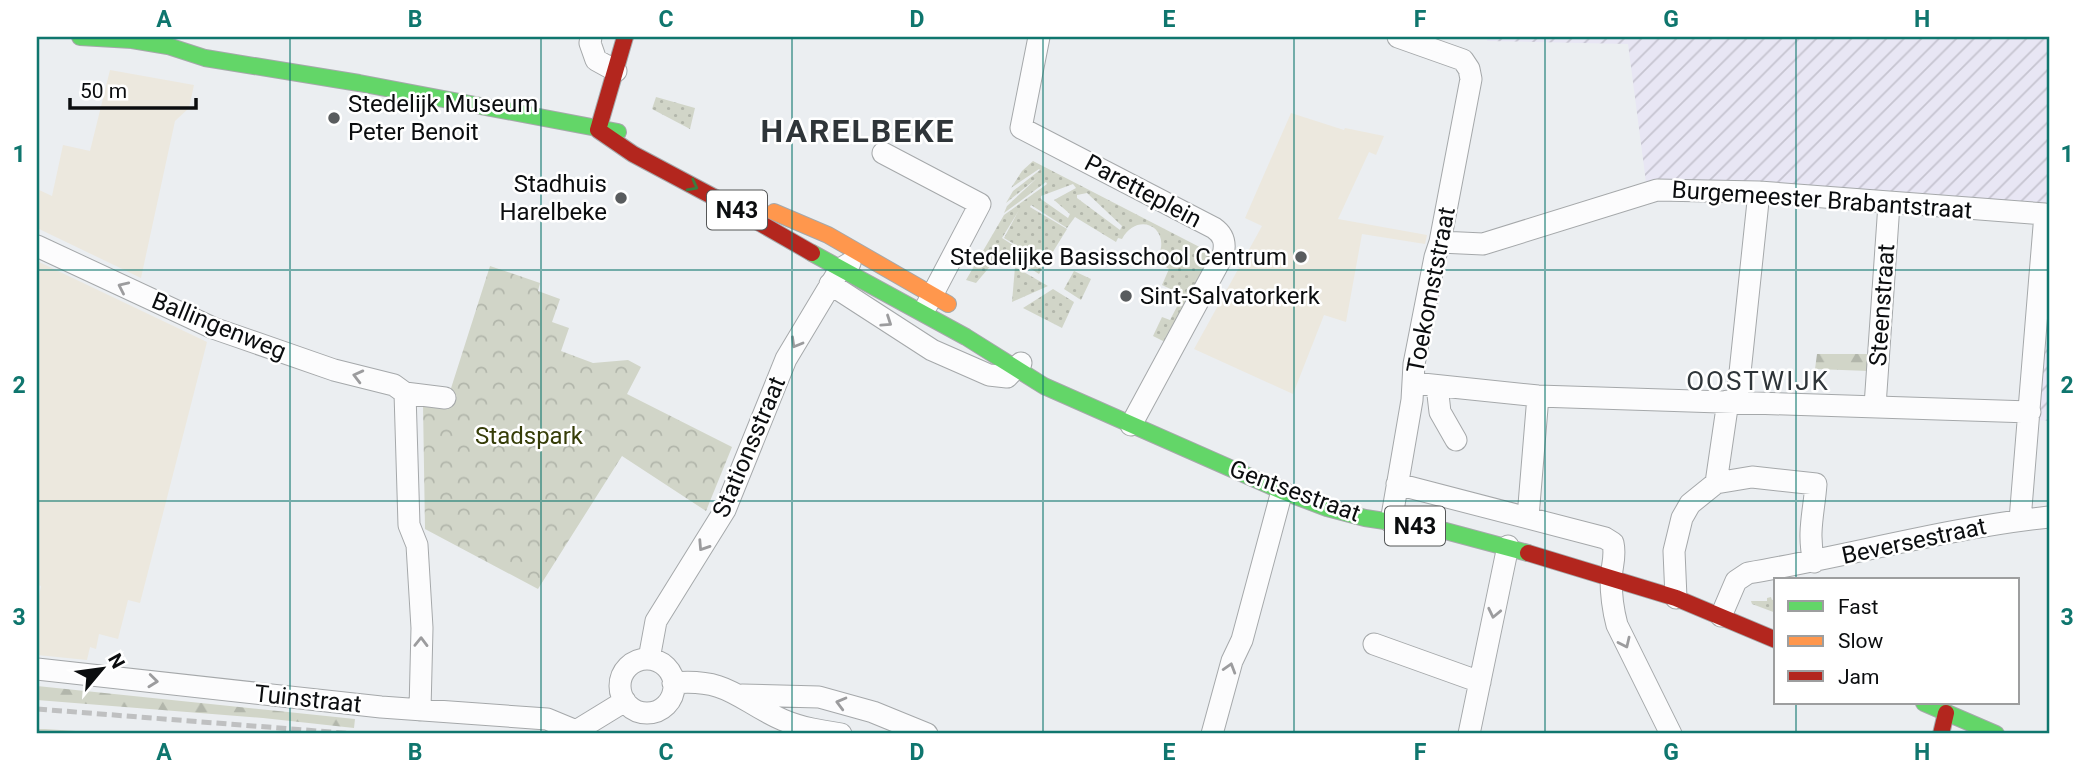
<svg xmlns="http://www.w3.org/2000/svg" width="2086" height="771" font-family="Roboto,sans-serif">
	<style>
		.industrial { fill: url(#industrial-furrows) }
		.education { fill: #ece8de }
		.grass { fill: url(#grass-dots); fill-rule: evenodd }
		.forest { fill: url(#forest-firs) }
		.park { fill: url(#park-crowns) }
		.lines { fill: none; stroke-linecap: round; stroke-linejoin: round }
		.street-casing { stroke: #a5a8aa; stroke-width: 23 }
		.fast-casing { stroke: #a5a8aa; stroke-width: 18 }
		.slow-casing { stroke: #a5a8aa; stroke-width: 18 }
		.jam-casing { stroke: #a5a8aa; stroke-width: 18 }
		.street { stroke: #fcfcfd; stroke-width: 21 }
		.fast { stroke: #63d668; stroke-width: 16 }
		.slow { stroke: #ff974d; stroke-width: 16 }
		.jam { stroke: #b3261e; stroke-width: 16 }
		.rail { stroke: #bfc0c1; stroke-width: 5; stroke-dasharray: 10 5; stroke-linecap: butt }
		.oneway { stroke: #3b7c40 }
		.oneway2 { stroke: #9c9c9e }
		.grid { fill: none; stroke: #0f766e; stroke-width: 2; stroke-opacity: 0.55 }
		.poi-dot { fill: #595c5e; stroke: #fff; stroke-width: 2.5 }
		.labels { text-anchor: middle; dominant-baseline: central; stroke-width: 5; stroke-linejoin: round; paint-order: stroke }
		.shield { fill: #fff; stroke: #545657; stroke-width: 2 }
		.shield-label { font-size: 23px; font-weight: bold; fill: #0b0d0f }
		.poi-label { font-size: 24px; fill: #0b0d0f; stroke: #fff; text-anchor: start }
		.street-label { font-size: 24px; fill: #0b0d0f; stroke: #fff }
		.park-label { font-size: 24px; fill: #363d08; stroke: #fff }
		.neighbourhood-label { font-size: 26px; letter-spacing: 2px; fill: #2f3539; stroke: #fff }
		.district-label { font-size: 32px; font-weight: bold; letter-spacing: 2px; fill: #2f3539; stroke: #fff }
		.neatline { fill: none; stroke: #0f766e; stroke-width: 2.5 }
		.grid-label { font-size: 23px; text-anchor: middle; font-weight: bold; fill: #0f766e }
	</style>
	<defs>
		<pattern id="industrial-furrows" width="10" height="10" patternUnits="userSpaceOnUse" patternTransform="scale(1.75)"><rect width="10" height="10" fill="#e8e6f4"/><path d="M-1 1l2-2M0 10L10 0M9 11l2-2" fill="none" stroke="#c6c4d0"/></pattern>
		<pattern id="grass-dots" width="8" height="8" patternUnits="userSpaceOnUse" patternTransform="scale(1.75)"><rect width="8" height="8" fill="#d1d5c8"/><path d="M2 2h.1M6 6h.1" fill="none" stroke="#b2b6ab" stroke-width="1.8" stroke-linecap="round"/></pattern>
		<pattern id="forest-firs" width="22" height="20" patternUnits="userSpaceOnUse" patternTransform="scale(1.75)"><rect width="22" height="20" fill="#d1d5c8"/><path d="M5 1l3.5 6h-7zM16 11l3.5 6h-7z" fill="#b2b6ab"/></pattern>
		<pattern id="park-crowns" width="20" height="18" patternUnits="userSpaceOnUse" patternTransform="scale(1.75)"><rect width="20" height="18" fill="#d1d5c8"/><path d="M2 6a3 3 0 1 1 6 0M12 15a3 3 0 1 1 6 0" fill="none" stroke="#b2b6ab"/></pattern>
	</defs>
	<rect width="100%" height="100%" fill="#ebeef1"/>
	<path class="industrial" d="M1488 37H2049V203L1738 183 1646 182 1628 44 1487 41Z
		M2046 343 2049 344V421L2038 420Z"/>
	<path class="education" d="M110 70 194 85 189 108 175 121 141 278 37 228V189L52 196 63 145 90 151Z
		M1291 113 1344 130 1345 128 1384 136 1376 155 1369 152 1338 219 1427 235 1425 244 1362 234 1346 322 1324 315 1293 394 1194 349 1262 226 1245 218Z
		M37 261 207 342 140 603 128 600 118 639 99 634 96 649 90 647 87 660 37 655V607L41 586 37 585Z"/>
	<path class="grass" d="M656 97 695 108 690 129 652 109Z
		M1033 161 1215 255 1167 343 1153 336 1162 317 1170 320 1183 295 1162 285 1169 269 1161 264 1163 259 1158 257C1172 228 1138 210 1122 239L1118 238 1116 242 1075 217 1067 228 1031 205 1030 207 1067 229 1046 263 1004 238 1019 210 1002 238 1044 265 1039 274 1003 251 976 283 966 280 1004 215 1047 184 1046 182 1004 213 1007 206 1037 178 1006 203 1013 191 1040 170 1039 169 1011 188 1022 171ZM1073 184 1076 188 1054 200 1070 214 1068 218 1041 199V196ZM1087 193 1122 226 1120 230 1077 198V195Z
		M1015 267 1048 286 1012 302Z
		M1074 271 1091 279 1081 300 1064 289Z
		M1053 289 1074 302 1062 328 1023 308Z
		M1771 597 1772 600 1776 599V613L1752 604 1751 601H1767V598Z"/>
	<path class="forest" d="M1817 354H1871L1869 371 1815 369Z
		M37 686 355 719 354 728 263 718 37 700Z
		M37 729H45L122 734H37Z"/>
	<path class="park" d="M490 266 540 283 538 291 560 299 552 322 569 328 561 351 593 363 628 360 641 367 627 394 732 447 706 511 622 456 538 589 425 529 423 404H446Z"/>
	<g class="lines">
		<defs>
			<path id="street" d="M591 37 590 43 596 60 616 71
				M1039 37 1021 128 1214 228C1224 235 1226 243 1223 255L1131 425
				M883 153 980 204 927 305
				M1440 242 1483 244 1657 190 1759 192 2045 214 2020 520
				M37 246 213 328 334 370 394 385 405 393 409 525 417 545 422 628 420 710
				M830 284 932 350 989 375 1007 377 1021 363
				M1413 383 1538 396 2030 412
				M1437 386 1440 412 1456 440
				M405 393 445 398
				M1737 401 1759 192
				M1875 406 1889 204
				M1716 483 1728 401
				M1397 484 1605 538 1613 543C1616 556 1612 565 1611 578 1611 594 1613 610 1617 625L1671 734
				M1528 517 1538 396
				M1391 522 1412 400 1414 364 1435 257 1440 242 1471 79 1469 69 1463 60 1398 37
				M1676 598 1674 551 1682 518 1690 504 1716 483 1752 477 1816 484C1814 512 1807 533 1814 562
				M1721 616 1736 581 1748 573C1849 556 1947 528 2049 517
				M1374 644 1480 682
				M649 659 656 621 725 510 786 359 840 269 850 263
				M620 686a27 27 0 1 1 54 0a27 27 0 1 1-54 0Z
				M37 669 381 707 547 719 576 731
				M673 683C729 678 738 700 783 720 802 728 821 731 841 734
				M742 695 819 697 873 712 927 734
				M576 731 625 701
				M1212 734 1232 661 1242 640 1282 491
				M1469 734 1508 546"/>
			<path id="fast" d="M80 37 132 40 168 46 205 58 359 83 618 132
				M812 253 966 337 1044 386 1282 491 1327 508 1365 518 1438 529 1528 553
				M1924 703 1996 734"/>
			<path id="slow" d="M774 212 828 235 948 304"/>
			<path id="jam" d="M598 130 625 37
				M598 130 633 154 725 203 812 253
				M1528 553 1676 598 1776 640
				M1941 734 1946 713"/>
		</defs>
		<use href="#street" class="street-casing"/>
		<use href="#fast" class="fast-casing"/>
		<use href="#slow" class="slow-casing"/>
		<use href="#jam" class="jam-casing"/>
		<use href="#street" class="street"/>
		<use href="#fast" class="fast"/>
		<use href="#slow" class="slow"/>
		<use href="#jam" class="jam"/>
		<path class="rail" d="M37 709 356 734"/>
	</g>
	<defs><path id="oneway-chevron" d="M-2-3.5L2.5 0L-2 3.5" fill="none" stroke-width="1.6" stroke-linecap="round" stroke-linejoin="round" transform="scale(1.75)"/></defs>
	<use class="oneway" href="#oneway-chevron" transform="translate(693 186) rotate(28)"/>
	<g class="oneway2">
		<use href="#oneway-chevron" transform="translate(123 287) rotate(-155)"/>
		<use href="#oneway-chevron" transform="translate(887 322) rotate(34)"/>
		<use href="#oneway-chevron" transform="translate(796 343) rotate(120)"/>
		<use href="#oneway-chevron" transform="translate(358 376) rotate(-166)"/>
		<use href="#oneway-chevron" transform="translate(703 546) rotate(123)"/>
		<use href="#oneway-chevron" transform="translate(1494 613) rotate(102)"/>
		<use href="#oneway-chevron" transform="translate(421 642) rotate(-89)"/>
		<use href="#oneway-chevron" transform="translate(1625 643) rotate(65)"/>
		<use href="#oneway-chevron" transform="translate(1230 668) rotate(-73)"/>
		<use href="#oneway-chevron" transform="translate(153 681) rotate(6)"/>
		<use href="#oneway-chevron" transform="translate(841 703) rotate(-165)"/>
	</g>
	<path class="grid" d="M290 37V734M541 37V734M792 37V734M1043 37V734M1294 37V734M1545 37V734M1796 37V580M37 270H2049M37 501H2049M1796 703V734"/>
	<g class="poi-dot">
		<circle cx="334" cy="118" r="7"/>
		<circle cx="621" cy="198" r="7"/>
		<circle cx="1301" cy="257" r="7"/>
		<circle cx="1126" cy="296" r="7"/>
	</g>
	<g class="labels">
		<g class="shield">
			<rect x="707" y="190.5" width="60" height="39" rx="5"/>
			<rect x="1385" y="506.5" width="60" height="39" rx="5"/>
		</g>
		<g class="shield-label">
			<text x="737" y="210">N43</text>
			<text x="1415" y="526">N43</text>
		</g>
		<g class="poi-label">
			<text x="348" y="104">Stedelijk Museum<tspan x="348" dy="28">Peter Benoit</tspan></text>
			<text x="607" y="184" text-anchor="end">Stadhuis<tspan x="607" dy="28">Harelbeke</tspan></text>
			<text x="1287" y="257" text-anchor="end">Stedelijke Basisschool Centrum</text>
			<text x="1140" y="296">Sint-Salvatorkerk</text>
		</g>
		<g class="street-label">
			<text transform="translate(1143 191) rotate(28)">Paretteplein</text>
			<text transform="translate(1822 200) rotate(4)">Burgemeester Brabantstraat</text>
			<text transform="translate(1431 290) rotate(-79)">Toekomststraat</text>
			<text transform="translate(1882 305) rotate(-86)">Steenstraat</text>
			<text transform="translate(219 326) rotate(22)">Ballingenweg</text>
			<text transform="translate(749 447) rotate(-67)">Stationsstraat</text>
			<text transform="translate(1295 491) rotate(20)">Gentsestraat</text>
			<text transform="translate(1914 541) rotate(-12)">Beversestraat</text>
			<text transform="translate(308 699) rotate(6)">Tuinstraat</text>
		</g>
		<g class="park-label">
			<text x="529" y="436">Stadspark</text>
		</g>
		<g class="neighbourhood-label">
			<text x="1758" y="381">OOSTWIJK</text>
		</g>
		<g class="district-label">
			<text x="858" y="131">HARELBEKE</text>
		</g>
	</g>
	<rect width="2086" height="771" fill="none" stroke="#ffffff" stroke-width="77"/>
	<rect x="1774" y="578" width="245" height="126" fill="#ffffff" stroke="#9d9e9f" stroke-width="2"/>
	<rect x="1788" y="601" width="35" height="10" fill="#63d668" stroke="#9d9e9f" stroke-width="2"/>
	<text x="1838" y="614" font-size="21" fill="#0b0d0f">Fast</text>
	<rect x="1788" y="636" width="35" height="10" fill="#ff974d" stroke="#9d9e9f" stroke-width="2"/>
	<text x="1838" y="648" font-size="21" fill="#0b0d0f">Slow</text>
	<rect x="1788" y="671" width="35" height="10" fill="#b3261e" stroke="#9d9e9f" stroke-width="2"/>
	<text x="1838" y="684" font-size="21" fill="#0b0d0f">Jam</text>
	<g transform="translate(102 669) rotate(61)" stroke="#ffffff" stroke-width="5" paint-order="stroke">
	<path d="M0-5L12 26L0 18L-12 26Z" fill="#0b0d0f"/>
	<text y="-10" font-size="19" font-weight="bold" text-anchor="middle" fill="#0b0d0f">N</text>
	</g>
	<path d="M70 98v10h126v-10" fill="none" stroke="#0b0d0f" stroke-width="3.5"/>
	<text x="80" y="98" font-size="21" fill="#0b0d0f" stroke="#ffffff" stroke-width="5" paint-order="stroke">50 m</text>
	<rect x="38" y="38" width="2010" height="694" class="neatline"/>
	<g class="grid-label">
		<text x="164" y="27">A</text>
		<text x="415" y="27">B</text>
		<text x="666" y="27">C</text>
		<text x="917" y="27">D</text>
		<text x="1169" y="27">E</text>
		<text x="1420" y="27">F</text>
		<text x="1671" y="27">G</text>
		<text x="1922" y="27">H</text>
		<text x="19" y="162">1</text>
		<text x="2067" y="162">1</text>
		<text x="19" y="393">2</text>
		<text x="2067" y="393">2</text>
		<text x="19" y="625">3</text>
		<text x="2067" y="625">3</text>
		<text x="164" y="760">A</text>
		<text x="415" y="760">B</text>
		<text x="666" y="760">C</text>
		<text x="917" y="760">D</text>
		<text x="1169" y="760">E</text>
		<text x="1420" y="760">F</text>
		<text x="1671" y="760">G</text>
		<text x="1922" y="760">H</text>
	</g>
</svg>
